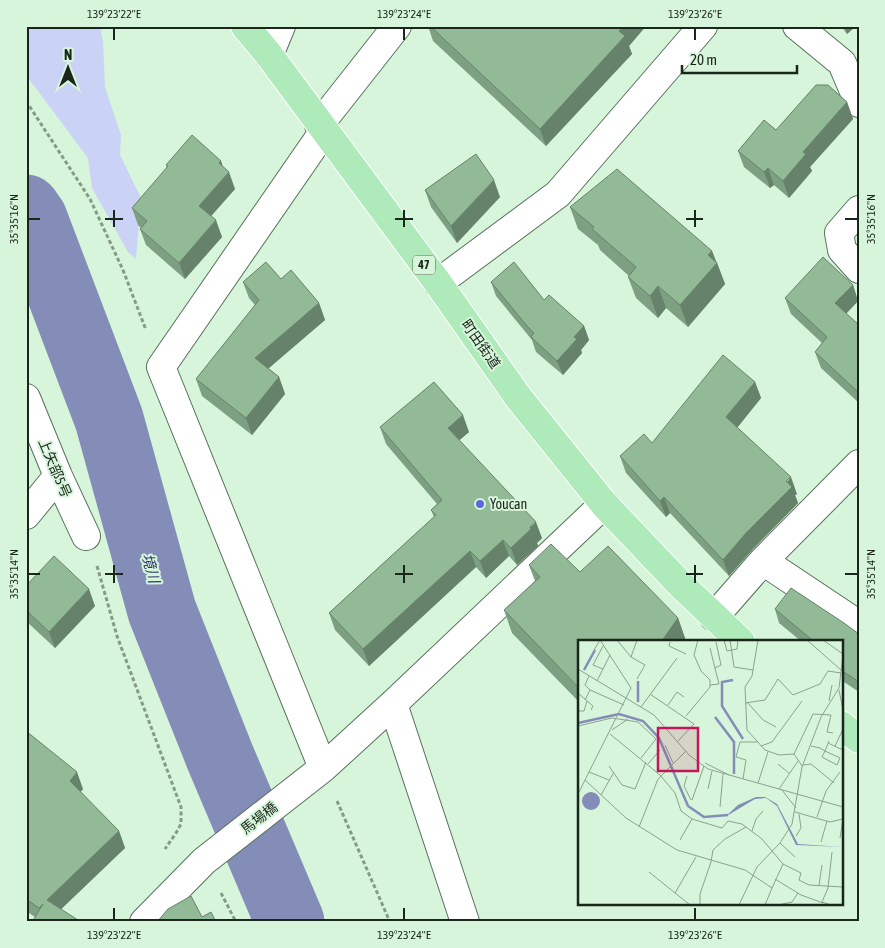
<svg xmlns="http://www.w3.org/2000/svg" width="885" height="948" font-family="'Asap Condensed','Noto Sans JP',sans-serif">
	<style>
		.green { fill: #cad2f5 }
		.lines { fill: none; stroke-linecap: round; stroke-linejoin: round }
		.river { stroke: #848db8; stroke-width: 69 }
		.minor-casing { stroke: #57715b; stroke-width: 30 }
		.major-casing { stroke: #fff; stroke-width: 30 }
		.path { stroke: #859b87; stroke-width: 3; stroke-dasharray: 4 2.5; stroke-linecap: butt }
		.minor { stroke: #fff; stroke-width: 28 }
		.major { stroke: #afebba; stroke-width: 28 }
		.wall { fill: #7ea082 }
		.shaded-wall { fill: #67826a }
		.building { fill: #93ba97; stroke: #67826a }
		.ticks { fill: none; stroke: #1a251b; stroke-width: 2 }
		.poi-dot { fill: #5c67df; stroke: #d7f5da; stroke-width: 2 }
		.labels { text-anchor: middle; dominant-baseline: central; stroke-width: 4; stroke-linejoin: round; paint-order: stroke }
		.shield { fill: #d7f5da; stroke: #536354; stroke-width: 1 }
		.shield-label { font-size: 12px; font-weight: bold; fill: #1a251b }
		.street-label { font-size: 14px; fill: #1a251b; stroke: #d7f5da }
		.poi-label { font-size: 14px; fill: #1a251b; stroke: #d7f5da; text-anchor: start }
		.water-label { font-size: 15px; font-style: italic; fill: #30386f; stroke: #d7f5da }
		.inset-river { fill: none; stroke: #848db8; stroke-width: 2.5 }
		.inset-road { fill: none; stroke: #8ba28e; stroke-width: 1 }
		.view { fill: #c2185b; fill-opacity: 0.15; stroke: #c2185b; stroke-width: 2.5 }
		.inset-edge { fill: none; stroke: #1a251b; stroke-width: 2.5 }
		.neatline { fill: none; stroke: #1a251b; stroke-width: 2 }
		.ticks-label { font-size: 12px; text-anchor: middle; fill: #1a251b }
	</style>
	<rect width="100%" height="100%" fill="#d7f5da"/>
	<path class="green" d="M26 26H100L103 42 105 87 121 135 120 155 141 198 136 259 128 252 92 188 88 158 26 75Z"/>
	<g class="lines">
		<path class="river" d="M26 209 33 219 109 419 162 611 220 757 290 922"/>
		<defs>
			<path id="minor" d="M797 26 842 63 859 103
				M269 55 281 26
				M319 125 397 26
				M859 210 839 233 842 250 859 269
				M438 283 558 194 703 26
				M26 398 58 476 86 536
				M26 515 58 476
				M763 561 859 625
				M714 617 763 561 859 464
				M393 704 465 922
				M323 768 161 367 324 131
				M144 922 204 861 323 768 393 704 604 504"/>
			<path id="major" d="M245 26 269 55 438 283 518 397 604 504 680 584 741 642
				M841 725 859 739"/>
		</defs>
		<use href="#minor" class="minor-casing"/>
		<use href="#major" class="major-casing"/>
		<path class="path" d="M26 101 90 199 123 270 146 330
			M97 566 117 636 181 807V824L176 833 165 849
			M337 801 390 922
			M221 893 236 922"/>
		<use href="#minor" class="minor"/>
		<use href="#major" class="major"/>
	</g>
	<path class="wall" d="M428 26H646L629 46 632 54 546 146 433 41Z
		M841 26H856L847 34Z
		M847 102 853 119 810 167 812 171 789 198 774 185 770 188 744 167 738 151 776 130Z
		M221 161 222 166 235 189 211 216 222 237 185 279 146 245 140 229 141 228 138 225 132 208 167 168 166 165Z
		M425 190 500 197 457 243 431 207Z
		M570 207 712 251 716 261 717 263 725 284 688 327 666 308 658 318 636 298 628 277 629 276 600 250 598 245 578 229Z
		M281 279 319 303 325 320 268 368 279 377 285 394 252 435 202 396 196 379 255 305 249 298 243 282Z
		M491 282 544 300 584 326 589 340 581 350 582 353 563 375 536 352 532 340 496 296Z
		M853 285 858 301 846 314 859 325V403L821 368 815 352 822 343 791 314 785 298Z
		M755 382 761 398 737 428 797 494 795 495 798 503 752 550 729 576 670 513 666 517 626 473 620 456 652 443Z
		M380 427 469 432 459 440 542 538 537 543 538 546 517 565 509 556 486 578 476 567 369 666 335 630 329 613 434 517 431 510 437 504 386 444Z
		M529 565 580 572 678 618 686 641 579 642V702L512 633 504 610 535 581Z
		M26 586 95 606 55 648 26 621Z
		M775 609 859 634V692L841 680V642H802L779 623Z
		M26 731 83 789 80 792 119 831 125 848 61 909 35 917 26 911Z"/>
	<path class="shaded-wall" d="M624 26H646L629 46 632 54 546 146 540 129Z
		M845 26H856L847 34Z
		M847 102 853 119 810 167 812 171 789 198 783 181 803 152Z
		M221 161 226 176 229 172 235 189 205 223 199 206Z
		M768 168 774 185 770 188 764 172Z
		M494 180 500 197 457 243 451 226Z
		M216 220 222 237 185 279 179 263Z
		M712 251 717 264V263L725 284 688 327 680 305 708 255Z
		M853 285 858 301 841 319 835 303Z
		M658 286 666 308 658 318 650 296Z
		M319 303 325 320 261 375 255 358Z
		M584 326 589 340 581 350 582 353 563 375 557 361 574 337Z
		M279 377 285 394 252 435 246 418Z
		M755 382 761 398 732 434 726 417Z
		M463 415 469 432 454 445 448 428Z
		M791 477 797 494 795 495 798 503 752 550 729 576 723 560Z
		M664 497 670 513 666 517 660 501Z
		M536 522 542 538 537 543 538 546 517 565 511 548Z
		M503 540 509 556 486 578 480 561Z
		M470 551 476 567 369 666 363 649Z
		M89 589 95 606 55 648 49 632Z
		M678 618 686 641 661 642Z
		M77 772 83 789 76 798 70 781Z
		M119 831 125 848 53 917 47 900Z"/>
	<path class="building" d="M430 26H624L619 31 625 36 540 129Z
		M816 85H828L847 102 803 152 806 154 783 181 768 168 764 172 738 151 764 120 776 130Z
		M192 135 221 161 219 163 229 172 199 206 216 220 179 263 140 229 147 221 132 208 168 166 166 165Z
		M476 154 494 180 451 226 425 190Z
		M617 169 712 251 708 255 717 263 680 305 658 286 650 296 628 277 636 267 592 229 594 227 570 207Z
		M823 257 853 285 835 303 859 325V393L815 352 827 337 785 298Z
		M266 262 281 279 291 270 319 303 255 358 279 377 246 418 196 379 259 300 243 282Z
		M514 262 544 300 549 295 584 326 574 337 577 339 557 361 531 337 534 333 527 326 491 282Z
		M723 355 755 382 726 417 791 477 786 481 792 487 746 533 723 560 664 497 660 501 620 456 644 434 652 443Z
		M434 382 463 415 448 428 536 522 530 527 531 529 511 548 503 540 480 561 470 551 363 649 329 613 436 515 431 510 442 500 380 427Z
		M551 544 580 572 608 546 678 618 661 642H579V688L504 610 540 577 529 565Z
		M54 556 89 589 49 632 26 610V586Z
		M791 588 844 623 859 634V682L841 670V642H812L810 641 811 639 775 609Z
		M26 731 77 772 70 781 119 831 47 900 81 922H32L43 904 39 908 26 899Z
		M191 896 202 917 211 912 216 922H157L168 909Z"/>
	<path class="ticks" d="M114 28V40M404 28V40M695 28V40M114 210V227M404 210V227M695 210V227M28 219H40M105 219H123M395 219H413M686 219H703M845 219H858M114 565V583M404 565V583M695 565V583M28 574H40M105 574H123M395 574H413M686 574H703M845 574H858M114 908V920M404 908V920M695 908V920"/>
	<circle class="poi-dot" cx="480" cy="504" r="5"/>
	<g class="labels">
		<rect class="shield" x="413" y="255.5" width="22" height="19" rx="4"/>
		<g class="shield-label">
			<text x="424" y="265">47</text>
		</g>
		<g class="street-label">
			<text transform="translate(481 344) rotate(55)">町田街道</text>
			<text transform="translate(55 468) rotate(67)">上矢部5号</text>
			<text transform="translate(259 818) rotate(-38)">馬場橋</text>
		</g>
		<g class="poi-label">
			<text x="490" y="504">Youcan</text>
		</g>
		<g class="water-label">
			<text transform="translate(151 568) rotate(75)">境川</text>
		</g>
	</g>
	<g transform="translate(578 640)">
		<rect width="265" height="265" fill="#d7f5da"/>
		<path d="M4 161a9 9 0 1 1 18 0a9 9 0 1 1-18 0ZM178 157H187L199 164 220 204 265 207 218 205 199 166 188 158 177 159 147 177 160 165Z" fill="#848db8"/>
		<path class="inset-river" d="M6 30 17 10M155 40 144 42V66L165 99M60 41V62M137 77 156 102V134M0 83 41 74 65 81 81 98 110 166 126 177 150 175"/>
		<path class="inset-road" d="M39 0 53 17 67 25 59 39M146 0 149 11 159 9 160 0M152 0 156 27 175 30M180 0 174 36 167 47 169 90 187 110 201 115 216 114 224 126M229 0 263 30M245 0 265 14M92 2 91 6 108 14M53 17 59 0M137 28 143 25 138 2M0 29 76 75 111 115 130 129 265 167M25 29 15 25 25 6M11 36 7 45 12 50M19 41 32 15M132 45 141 44 132 8M261 50 265 70M1 54 15 66 13 70M72 54 116 84 100 101M7 60 12 50 46 65M251 61 254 45M169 62 185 80 198 87M167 63 187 60 200 39 215 55 242 44 250 31 263 33M90 65 99 52 106 57M63 67 99 18M0 71H6L9 61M108 76 132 47V40L123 31 116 15 120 0M0 86 34 78 60 82 78 99 63 118M34 90 50 79M32 94 82 135 97 153 103 171 114 179 144 188 150 181 164 184 184 199 205 224 223 233 221 240 231 245 265 247M250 103 265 110M87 105 95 123M183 106 194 102 224 61M233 106 242 108 247 111 262 118 259 125 244 117 247 111 251 101M257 106 265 89M216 114 235 74 253 75 249 92 255 93M127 123 151 135M70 124 82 110M200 124 212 134M225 125 233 124 256 143M31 126 44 145 57 149 68 122M11 132 31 140M109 136 106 146 113 160M165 139 168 120 158 117 162 102H180M7 140 48 178 99 210 167 230 194 248 205 224M180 143 190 112M130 149 134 131M201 149 220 121M204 150 218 168M1 152 53 48 22 0 16 10M23 155 36 132M114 160 126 126M142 167 145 134M217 172 252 182 265 179 262 198M239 177 248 151 262 132M61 187 80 139 108 111M174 191 178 179 185 171M218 196 223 188 221 174M102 200 114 179M243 202 249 181M202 203 217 217M133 222 135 210 147 199 168 187M71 232 112 265M197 239 223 255 245 263M241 245 244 225M97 253 118 217M122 265V254L133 222M161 265 179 227 202 203 214 184 224 127 243 77 261 48 265 15M187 265 194 248M200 265 214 262 220 253M253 265 244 262 250 248 254 212"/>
		<path class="view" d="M80 88H120V131H80Z"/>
		<rect width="265" height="265" class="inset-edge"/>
	</g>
	<rect width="885" height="948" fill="none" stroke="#d7f5da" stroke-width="55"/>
	<g transform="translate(68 68)" stroke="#d7f5da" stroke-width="4" paint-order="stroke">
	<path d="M0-4L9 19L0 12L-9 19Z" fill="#1a251b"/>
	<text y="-8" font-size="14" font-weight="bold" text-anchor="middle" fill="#1a251b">N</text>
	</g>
	<path d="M682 65v8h115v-8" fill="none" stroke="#1a251b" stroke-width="2.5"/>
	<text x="690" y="65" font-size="15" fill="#1a251b" stroke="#d7f5da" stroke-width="4" paint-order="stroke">20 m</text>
	<rect x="28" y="28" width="830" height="892" class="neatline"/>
	<g class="ticks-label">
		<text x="114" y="18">139°23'22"E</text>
		<text x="404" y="18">139°23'24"E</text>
		<text x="695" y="18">139°23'26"E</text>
		<text transform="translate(14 219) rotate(-90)" y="4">35°35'16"N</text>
		<text transform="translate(871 219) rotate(-90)" y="4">35°35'16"N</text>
		<text transform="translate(14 574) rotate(-90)" y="4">35°35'14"N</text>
		<text transform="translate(871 574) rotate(-90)" y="4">35°35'14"N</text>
		<text x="114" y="939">139°23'22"E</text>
		<text x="404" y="939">139°23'24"E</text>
		<text x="695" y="939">139°23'26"E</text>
	</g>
</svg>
